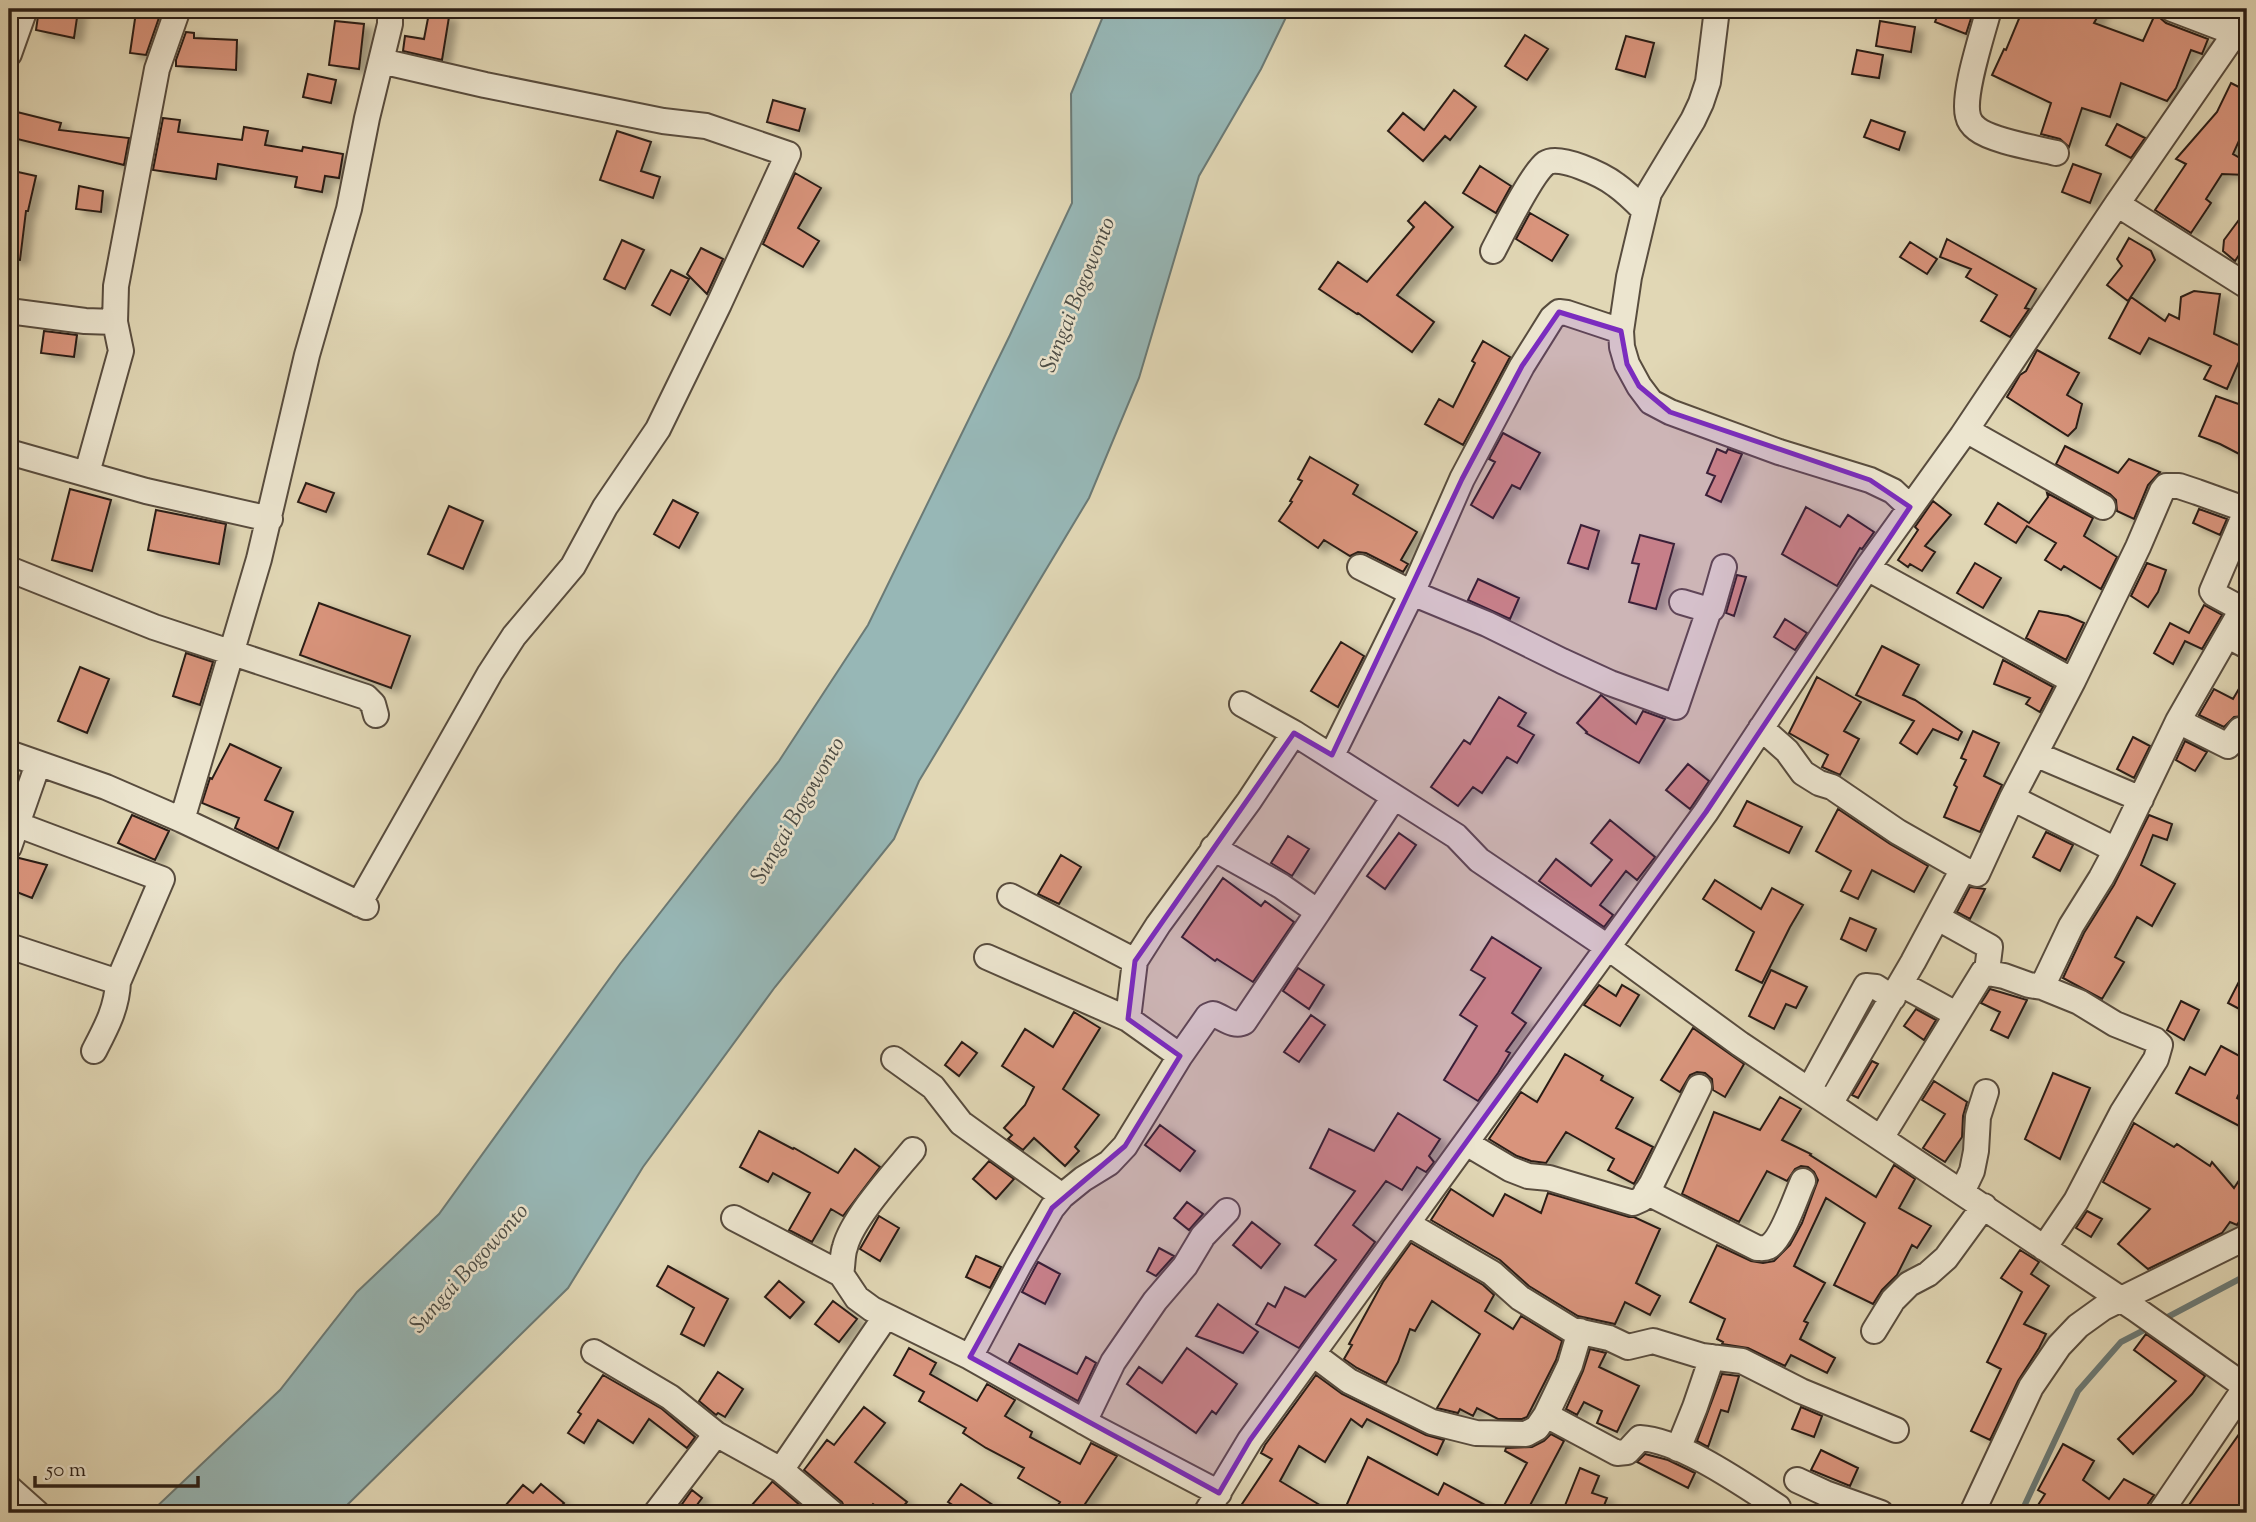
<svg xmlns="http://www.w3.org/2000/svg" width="2256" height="1522" font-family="'Sorts Mill Goudy',serif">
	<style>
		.water { fill: #97b7b6; stroke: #6b7a76; stroke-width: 2 }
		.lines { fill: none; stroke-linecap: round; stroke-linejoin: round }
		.stream { stroke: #6b7a76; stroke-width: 6 }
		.building { fill: #d9947c; stroke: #2a1e16; stroke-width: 2; filter: url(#shadow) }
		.minor-casing { stroke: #584c3e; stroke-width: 28 }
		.minor { stroke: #ece5cf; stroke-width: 24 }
		.marked { fill: #7b2cbf; fill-opacity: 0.2; stroke: #7b2cbf; stroke-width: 5; stroke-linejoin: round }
		.labels { text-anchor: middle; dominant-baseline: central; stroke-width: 5; stroke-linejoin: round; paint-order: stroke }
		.water-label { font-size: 23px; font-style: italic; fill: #4b4c46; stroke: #ece5cf }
	</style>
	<defs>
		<filter id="shadow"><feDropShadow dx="8" dy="4.5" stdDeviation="3.5" flood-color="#0004"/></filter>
	</defs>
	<rect width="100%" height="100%" fill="#e1d7b5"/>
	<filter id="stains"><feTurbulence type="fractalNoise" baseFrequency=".00286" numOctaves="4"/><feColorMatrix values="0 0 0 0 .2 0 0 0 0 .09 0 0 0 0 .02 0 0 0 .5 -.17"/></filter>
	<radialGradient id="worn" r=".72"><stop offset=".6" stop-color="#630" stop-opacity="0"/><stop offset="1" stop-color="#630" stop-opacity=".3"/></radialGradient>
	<path class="water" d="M1106 9H1290L1261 69 1199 176 1139 378 1089 498 919 781 894 839 775 987 643 1167 568 1288 339 1513H150L280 1390 357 1292 439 1214 620 964 779 761 868 625 1010 335 1072 203 1071 94Z"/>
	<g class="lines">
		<path class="stream" d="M2162 1320 2247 1275
			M2021 1513 2078 1391 2121 1342 2150 1327"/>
	</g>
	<path class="building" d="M39 9 78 11 74 38 36 30Z
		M134 9H162L146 55 130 53 135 19Z
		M1940 9H1974L1966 34 1935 22Z
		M2023 9H2102L2094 23 2143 41 2157 10 2160 18 2166 23 2208 39 2202 54 2191 50 2176 88 2167 101 2121 83 2110 117 2082 108 2069 147 2060 139 2041 134 2051 103 1992 75 2004 49 2006 50Z
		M429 13 449 17 442 60 403 51 405 36 424 39Z
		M335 21 364 24 359 69 329 65Z
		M1880 21 1915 27 1911 52 1876 46Z
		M186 32 194 33V38L237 40 236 70 176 66V60Z
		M1525 35 1548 49 1527 80 1505 66Z
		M1626 36 1654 43 1645 77 1616 69Z
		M1857 50 1883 55 1879 78 1852 74Z
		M308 74 336 80 331 103 303 97Z
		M2231 83 2247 91V123L2233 154 2247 162V175L2222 174 2206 199 2211 203 2191 233 2155 210 2186 164 2176 159 2217 112Z
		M1454 90 1476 107 1450 140 1445 136 1423 161 1388 131 1403 113 1424 130Z
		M773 100 805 109 799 131 767 122Z
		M9 110 61 123 59 130 129 138 124 165 9 137Z
		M163 118 180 120 178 132 242 140 244 127 268 131 265 145 302 151 303 147 343 154 339 178 325 176 322 192 295 187 297 177 218 164 216 179 153 170Z
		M1871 120 1905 132 1899 150 1864 137Z
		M2117 124 2145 138 2131 158 2106 145Z
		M617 131 651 142 641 171 660 177 653 198 600 180Z
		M2073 164 2101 174 2090 203 2062 192Z
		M1480 166 1511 186 1496 213 1463 193Z
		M9 170 36 176 28 211H26L20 260 9 259Z
		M795 173 821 188 798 228 819 241 803 267 763 244Z
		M79 186 103 191 101 212 76 209Z
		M1425 202 1453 227 1397 295 1434 322 1412 352 1358 313 1357 314 1319 289 1338 262 1367 282 1414 227 1408 221Z
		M2247 209V243L2235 261 2223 251 2224 240Z
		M1530 213 1568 235 1552 261 1516 239Z
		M2129 238 2151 251 2155 260 2128 301 2107 285 2122 266 2117 259Z
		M1947 239 2036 289 2025 308 2029 309 2010 337 1981 321 1997 295 1966 277 1971 269 1940 257Z
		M622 240 644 250 625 289 604 279Z
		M1910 242 1937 259 1927 274 1900 257Z
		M701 248 723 259 707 294 687 274Z
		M671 270 689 279 670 315 652 305Z
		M2194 291 2220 294 2214 334 2245 348 2227 389 2204 379 2211 366 2149 338 2140 354 2109 338 2131 297 2165 321 2169 314 2179 319 2181 297Z
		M44 331 77 335 74 357 41 353Z
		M1483 341 1510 357 1463 445 1425 424 1439 399 1453 407 1475 363 1472 361Z
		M2037 350 2079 373 2067 395 2082 404 2076 428 2068 436 2007 397 2020 375 2026 371Z
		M2216 396 2247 407V458L2220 444 2199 436Z
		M1503 433 1540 453 1520 489 1512 485 1493 518 1471 505 1495 462 1489 459Z
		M2065 446 2118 473 2129 459 2160 472 2148 485 2134 519 2117 511 2116 500 2110 494 2056 464Z
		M1717 449 1726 453 1728 449 1742 454 1721 502 1706 495 1715 476 1707 473Z
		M1310 457 1358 485 1353 494 1417 532 1401 560 1408 564 1403 572 1366 553 1358 552 1350 556 1324 540 1318 548 1279 521 1292 502 1290 501 1302 481 1298 479Z
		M306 483 334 493 326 512 298 502Z
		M70 489 111 500 92 571 52 560Z
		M2047 493 2093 518 2084 536 2117 557 2101 589 2064 566 2061 570 2045 560 2056 543 2027 526 2016 543 1985 524 1998 503 2029 523 2048 497Z
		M673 500 698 513 679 548 654 534Z
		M1933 501 1951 515 1925 546 1935 552 1922 571 1910 564 1908 567 1898 560 1918 530 1915 527Z
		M449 506 483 521 463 569 428 554Z
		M1806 507 1840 527 1848 515 1874 532 1862 549 1860 548 1837 586 1782 554Z
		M2199 509 2227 519 2220 535 2193 523Z
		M156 510 226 524 219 564 148 550Z
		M1581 525 1599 531 1588 569 1568 563Z
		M1640 535 1674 544 1656 609 1629 602 1639 564 1632 563Z
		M1975 563 2001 578 1983 608 1957 593Z
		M2147 563 2166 570 2158 592 2148 607 2131 596Z
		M1737 575 1746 577 1734 616 1726 613Z
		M1478 579 1519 598 1510 619 1468 600Z
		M319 603 410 636 391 688 300 655Z
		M2204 605 2222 615 2202 649 2185 641 2173 664 2154 653 2170 623 2189 633Z
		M2039 611 2068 616 2084 623 2066 660 2026 638Z
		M1785 619 1807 633 1795 650 1774 637Z
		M1341 642 1364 656 1338 707 1311 691Z
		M1882 646 1919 665 1903 695 1915 700 1962 732 1958 740 1933 729 1917 754 1900 743 1914 721 1856 695Z
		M186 653 213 662 200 705 173 696Z
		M2003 660 2053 687 2040 712 2026 704 2030 698 1994 684Z
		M80 667 109 679 87 733 58 721Z
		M2247 675V709L2244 716 2234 717 2224 727 2199 715 2214 689 2233 699Z
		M1817 677 1861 702 1844 731 1859 739 1840 775 1822 767 1828 755 1789 733Z
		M1601 695 1636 724 1643 711 1665 719 1639 763 1586 733 1587 732 1577 723Z
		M1499 697 1526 713 1518 726 1534 735 1517 763 1507 757 1482 793 1473 787 1458 806 1431 787 1464 740 1470 744Z
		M1973 731 1999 743 1984 776 2002 785 1980 832 1944 817 1957 787 1954 785 1966 760 1961 758Z
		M2133 737 2150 746 2134 778 2117 769Z
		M2185 741 2207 752 2195 771 2176 760Z
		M230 744 281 768 265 800 293 812 278 849 235 828 239 818 202 803 210 778 212 779Z
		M1688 764 1709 781 1690 809 1666 790Z
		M1747 801 1802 827 1789 853 1734 826Z
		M1838 809 1890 844 1928 866 1914 892 1872 870 1858 899 1841 891 1851 871 1816 851Z
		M132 815 169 831 155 860 118 843Z
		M2149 815 2172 824 2167 840 2153 835 2141 865 2175 884 2152 926 2137 917 2115 957 2124 962 2102 999 2063 978 2084 933 2114 885Z
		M1610 820 1655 857 1637 880 1626 871 1600 905 1613 915 1604 927 1539 881 1556 859 1591 886 1612 860 1591 843Z
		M2046 832 2073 845 2060 871 2033 857Z
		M1399 833 1416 845 1385 889 1367 876Z
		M1288 836 1309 849 1292 876 1271 863Z
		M1061 855 1081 867 1059 904 1038 894Z
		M19 858 47 865 32 898 9 889V861Z
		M1223 878 1261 906 1265 901 1294 922 1253 982 1217 959 1215 961 1182 937Z
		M1715 880 1761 909 1772 888 1803 905 1790 927 1762 983 1736 970 1754 932 1703 899Z
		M1970 887 1985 889 1970 919 1957 912Z
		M1850 918 1876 929 1866 951 1841 939Z
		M1492 937 1541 968 1512 1013 1526 1023 1506 1051 1510 1053 1498 1073 1478 1101 1444 1080 1477 1026 1460 1015 1485 978 1471 970Z
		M2247 966V1013L2228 1003Z
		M1298 968 1324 985 1309 1009 1283 991Z
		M1771 970 1807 987 1796 1008 1786 1004 1774 1029 1749 1016Z
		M1599 985 1616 996 1622 985 1639 995 1620 1026 1584 1005Z
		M1990 989 2027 1000 2008 1038 1991 1030 2000 1012 1981 1003Z
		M2181 1001 2199 1010 2184 1040 2167 1030Z
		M1916 1009 1936 1020 1924 1040 1904 1026Z
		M1074 1012 1100 1028 1063 1089 1099 1115 1075 1147 1079 1151 1065 1166 1034 1138 1023 1150 1008 1139 1012 1135 1004 1128 1025 1105 1034 1087 1002 1066 1025 1029 1053 1047Z
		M1311 1015 1325 1025 1299 1062 1284 1052Z
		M1693 1028 1744 1064 1725 1097 1713 1090 1712 1079 1705 1073 1697 1072 1690 1075 1680 1092 1661 1080Z
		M962 1042 977 1053 959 1076 945 1065Z
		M2221 1046 2247 1060V1077L2237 1098 2247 1104V1130L2176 1093 2190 1067 2205 1075Z
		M1565 1054 1603 1076 1601 1080 1633 1098 1616 1128 1653 1147 1634 1184 1608 1170 1614 1159 1566 1132 1546 1163 1531 1161 1517 1156 1489 1139 1521 1092 1537 1102Z
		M1872 1061 1878 1064 1858 1098 1852 1095Z
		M2053 1073 2090 1088 2060 1159 2025 1139Z
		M1934 1081 1967 1102 1963 1116 1962 1137 1945 1162 1923 1148 1945 1114 1922 1100Z
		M1780 1097 1801 1109 1782 1140 1811 1154 1810 1155 1876 1197 1894 1165 1915 1179 1899 1208 1931 1226 1917 1248 1912 1245 1897 1275 1882 1290 1873 1304 1834 1285 1865 1223 1826 1198 1794 1266 1825 1283 1804 1321 1808 1323 1800 1339 1835 1358 1827 1373 1791 1355 1785 1366 1748 1348 1722 1344 1723 1342 1717 1339 1725 1319 1690 1302 1717 1245 1751 1261 1763 1263 1774 1261 1790 1245 1802 1223 1818 1180 1814 1172 1808 1167 1801 1166 1795 1169 1787 1181 1767 1171 1739 1222 1682 1194 1714 1112 1760 1130Z
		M1398 1113 1440 1139 1429 1156 1434 1162 1426 1172 1417 1167 1402 1190 1386 1181 1353 1225 1375 1242 1299 1348 1256 1324 1268 1303 1275 1307 1285 1287 1305 1297 1336 1260 1315 1245 1355 1191 1310 1168 1329 1129 1374 1151Z
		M2134 1123 2174 1147 2177 1144 2210 1166 2212 1162 2234 1188 2247 1168V1208L2237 1225 2230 1222 2222 1233 2148 1269 2118 1244 2150 1209 2103 1182Z
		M1160 1125 1195 1151 1180 1171 1145 1145Z
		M759 1131 793 1149 794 1148 838 1173 855 1149 880 1167 843 1216 831 1209 812 1242 789 1230 810 1193 773 1173 768 1182 740 1167Z
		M989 1161 1014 1179 996 1199 973 1179Z
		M1451 1189 1493 1216 1505 1194 1541 1213 1548 1193 1629 1217H1634L1660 1229 1636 1283 1660 1296 1650 1315 1625 1302 1615 1324 1578 1316 1529 1286 1500 1260 1431 1220Z
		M1187 1202 1203 1214 1189 1230 1174 1218Z
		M2087 1211 2102 1219 2091 1237 2076 1228Z
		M879 1216 899 1228 880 1261 860 1249Z
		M1252 1222 1280 1244 1261 1268 1233 1245Z
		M1411 1243 1483 1285 1494 1295 1485 1311 1513 1329 1521 1316 1562 1341 1556 1360 1527 1417 1522 1419H1498L1477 1408 1473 1416 1460 1409 1458 1413 1437 1408 1480 1334 1432 1301 1415 1331 1410 1329 1398 1362 1386 1383 1357 1368 1344 1359 1352 1345 1349 1344 1383 1282Z
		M1159 1248 1174 1256 1156 1276 1147 1271Z
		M2020 1250 2039 1262 2031 1274 2049 1286 2024 1324 2046 1334 2039 1348 2018 1381 1990 1440 1971 1431 2001 1369 1987 1362 2022 1292 2001 1278Z
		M976 1256 1001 1267 990 1288 966 1277Z
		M1038 1262 1060 1274 1045 1304 1022 1292Z
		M668 1266 728 1299 704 1346 681 1334 694 1308 657 1286Z
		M779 1281 804 1302 790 1318 765 1297Z
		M833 1301 857 1319 839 1342 815 1324Z
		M1218 1304 1258 1332 1243 1353 1196 1336Z
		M2146 1334 2205 1376 2192 1394 2133 1454 2118 1439 2176 1381 2134 1350Z
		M1019 1344 1077 1374 1086 1357 1096 1363 1078 1401 1009 1362Z
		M909 1348 936 1363 930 1374 977 1401 987 1384 1015 1400 1005 1416 1032 1432 1030 1437 1080 1464 1091 1443 1117 1456 1079 1513H1053L1060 1502 1018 1478 1024 1468 986 1448 963 1433 966 1428 919 1401 924 1392 894 1375Z
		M1187 1348 1237 1384 1216 1414 1212 1411 1196 1433 1127 1384 1139 1367 1162 1383Z
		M1590 1349 1606 1353 1599 1367 1639 1386 1617 1432 1597 1423 1602 1411 1584 1402 1577 1415 1566 1409 1583 1371Z
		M718 1372 743 1389 725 1417 718 1413 716 1415 699 1401Z
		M1722 1374 1739 1376 1728 1412 1721 1410 1708 1447 1697 1441Z
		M603 1375 662 1409 695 1437 687 1448 649 1419 633 1443 598 1420 584 1443 568 1433 581 1414 578 1412Z
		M1316 1375 1342 1394 1426 1435 1444 1440 1437 1455 1367 1419 1362 1427 1351 1419 1325 1462 1299 1446 1280 1481 1333 1513H1236L1272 1459 1261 1453 1265 1445Z
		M864 1407 885 1423 855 1462 907 1502 898 1513H886L873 1504 866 1513H847L842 1502 804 1470 827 1440 834 1445Z
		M1801 1407 1822 1416 1814 1437 1792 1429Z
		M2247 1423V1513H2178L2180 1510 2184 1512Z
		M1551 1434 1564 1441 1526 1513H1500L1527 1463 1505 1451 1506 1448 1532 1447 1544 1441Z
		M2063 1444 2094 1461 2083 1480 2109 1499 2124 1479 2154 1495 2147 1505 2145 1513H2033L2045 1494 2038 1490Z
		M1821 1450 1858 1468 1850 1486 1811 1470Z
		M1645 1454 1668 1460 1695 1473 1688 1488 1637 1462Z
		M1368 1457 1438 1495 1444 1483 1500 1513H1343Z
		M1580 1468 1599 1476 1592 1493 1607 1498 1601 1513H1562Z
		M772 1482H773L809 1513H745Z
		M541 1484 564 1503 555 1513H499L523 1485 533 1493Z
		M961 1484 1005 1513H965L948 1502Z
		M692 1490 702 1498 691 1513H689L680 1507Z"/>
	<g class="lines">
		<defs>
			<path id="minor" d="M1989 9C1983 33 1962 94 1968 116 1969 121 1973 126 1977 129 1992 141 2036 148 2056 153
				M2172 9 2235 33
				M9 54 25 9
				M2117 204 2247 286
				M1493 251C1503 232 1532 173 1546 163 1559 154 1603 175 1616 185 1626 192 1635 201 1644 210
				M9 311 85 321 115 322
				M1621 331 1629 277 1649 193 1693 120 1701 103 1708 82 1717 9
				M1966 430 2103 507
				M9 452 146 491 270 519
				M87 473 121 351 115 322 116 286 157 69 178 9
				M1360 567 1412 593 1487 624 1562 661 1610 683 1676 707 1709 610 1712 609 1724 567
				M1867 568 2073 681
				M9 569 154 627 366 697 373 704 376 715
				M1682 602 1709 610
				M2228 636 2247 646
				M1242 704 1294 733
				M2178 721 2228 746 2240 730 2247 731
				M1761 728 1787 751 1803 773 1819 783 1832 787 1898 832 1963 869 1977 874 2012 798 2073 681 2138 547 2162 491 2166 486H2179L2197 492 2247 510
				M9 753 106 787 182 820 259 559 307 355 349 209 367 118 390 24V15L386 9
				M2035 754 2141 799
				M1332 755 1412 593 1462 479 1522 366 1552 318 1559 312 1567 313 1621 331 1622 347 1627 364 1639 386 1651 402 1670 412 1779 452 1870 480 1893 491 1910 507
				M2012 798 2116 850
				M182 820 366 907
				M16 824 162 879 118 982
				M9 847 38 764
				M1213 848 1281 886 1318 912 1394 797
				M1010 896 1135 961
				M359 904 490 673 514 636 573 566 605 507 658 429 719 304 788 154 706 126 663 121 485 85 381 61
				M1938 918 1990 947 1987 971
				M9 946 118 982C117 1008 106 1028 94 1051
				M1901 984 1956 1014
				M2042 987 2071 926 2101 878 2116 850 2178 721 2240 613 2238 607 2214 594 2212 591 2247 509
				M1128 1019 1135 961 1158 925 1249 801 1294 733 1456 836 1479 860 1606 946 1740 1044 2134 1308 2246 1387
				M1180 1056 1208 1016 1213 1014C1223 1017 1234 1028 1244 1022L1318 912
				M894 1059 933 1087 961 1123 1062 1196
				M1809 1090 1866 986 1876 987 1893 998
				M1830 1104 1913 962 1963 869
				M1881 1138 1983 972 2004 976 2029 985 2042 987 2079 1002 2115 1024 2155 1040 2160 1045 2156 1059 2122 1113 2076 1201 2044 1248
				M1466 1143 1510 1169 1528 1176 1549 1178 1633 1203 1642 1199 1652 1183 1699 1087
				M913 1150C894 1173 852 1219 845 1247 842 1255 843 1265 841 1274L857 1298 872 1309 970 1357 1097 1429 1219 1493
				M1646 1192 1757 1248C1761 1248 1764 1249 1768 1247 1782 1240 1796 1196 1803 1181
				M1962 1192 1972 1171 1976 1151 1978 1117 1986 1092
				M734 1218 841 1274
				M1408 1224 1492 1273 1520 1298 1572 1330 1609 1338 1628 1347 1653 1341 1702 1356 1742 1361 1801 1391 1896 1430
				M1874 1331 1893 1300 1909 1284 1928 1274 1946 1258 1984 1206
				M594 1352 670 1397 716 1434 781 1470 832 1513
				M1313 1354 1349 1381 1432 1422 1476 1433 1526 1434 1537 1428 1546 1415 1570 1365 1580 1331
				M970 1357 1019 1265 1052 1208 1062 1196 1083 1179 1109 1163 1125 1146 1180 1056 1128 1019 987 957
				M1546 1415 1617 1453 1627 1452 1640 1438C1680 1440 1744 1485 1778 1507L1779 1513
				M1084 1422 1113 1362 1155 1301 1185 1266 1203 1236 1227 1211
				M1678 1449 1695 1407 1712 1357
				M781 1470 886 1316
				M1797 1480 1825 1493 1881 1513
				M9 1488 37 1513
				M656 1513 716 1434
				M1206 1513 1250 1440 1706 812 1867 568 1962 436 2117 204 2247 16
				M1972 1513 2031 1387 2059 1346 2078 1326 2103 1308 2247 1237
				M2160 1513 2247 1385"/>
		</defs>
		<use href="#minor" class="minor-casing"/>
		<use href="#minor" class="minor"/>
	</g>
	<path class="marked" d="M1559 312 1621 331 1627 364 1639 386 1670 412 1870 480 1910 507 1706 812 1250 1440 1219 1493 970 1357 1052 1208 1125 1146 1180 1056 1128 1019 1135 961 1294 733 1332 755 1462 479 1522 366Z"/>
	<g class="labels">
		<g class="water-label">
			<text transform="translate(1079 295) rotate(-68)">Sungai Bogowonto</text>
			<text transform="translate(799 811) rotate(-60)">Sungai Bogowonto</text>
			<text transform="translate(470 1269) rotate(-48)">Sungai Bogowonto</text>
		</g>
	</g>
	<rect width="2256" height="1522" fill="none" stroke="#e1d7b5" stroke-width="35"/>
	<rect x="10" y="10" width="2235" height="1501" fill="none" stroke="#2a1e16" stroke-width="3.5"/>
	<rect x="18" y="18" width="2221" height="1487" fill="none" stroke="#2a1e16" stroke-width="2"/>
	<path d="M35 1476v10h163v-10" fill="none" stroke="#2a1e16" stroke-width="3.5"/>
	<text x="46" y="1476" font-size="21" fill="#2a1e16" stroke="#ece5cf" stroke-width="5" paint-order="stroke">50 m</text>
	<rect width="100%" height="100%" filter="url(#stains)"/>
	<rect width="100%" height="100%" fill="url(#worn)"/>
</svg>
